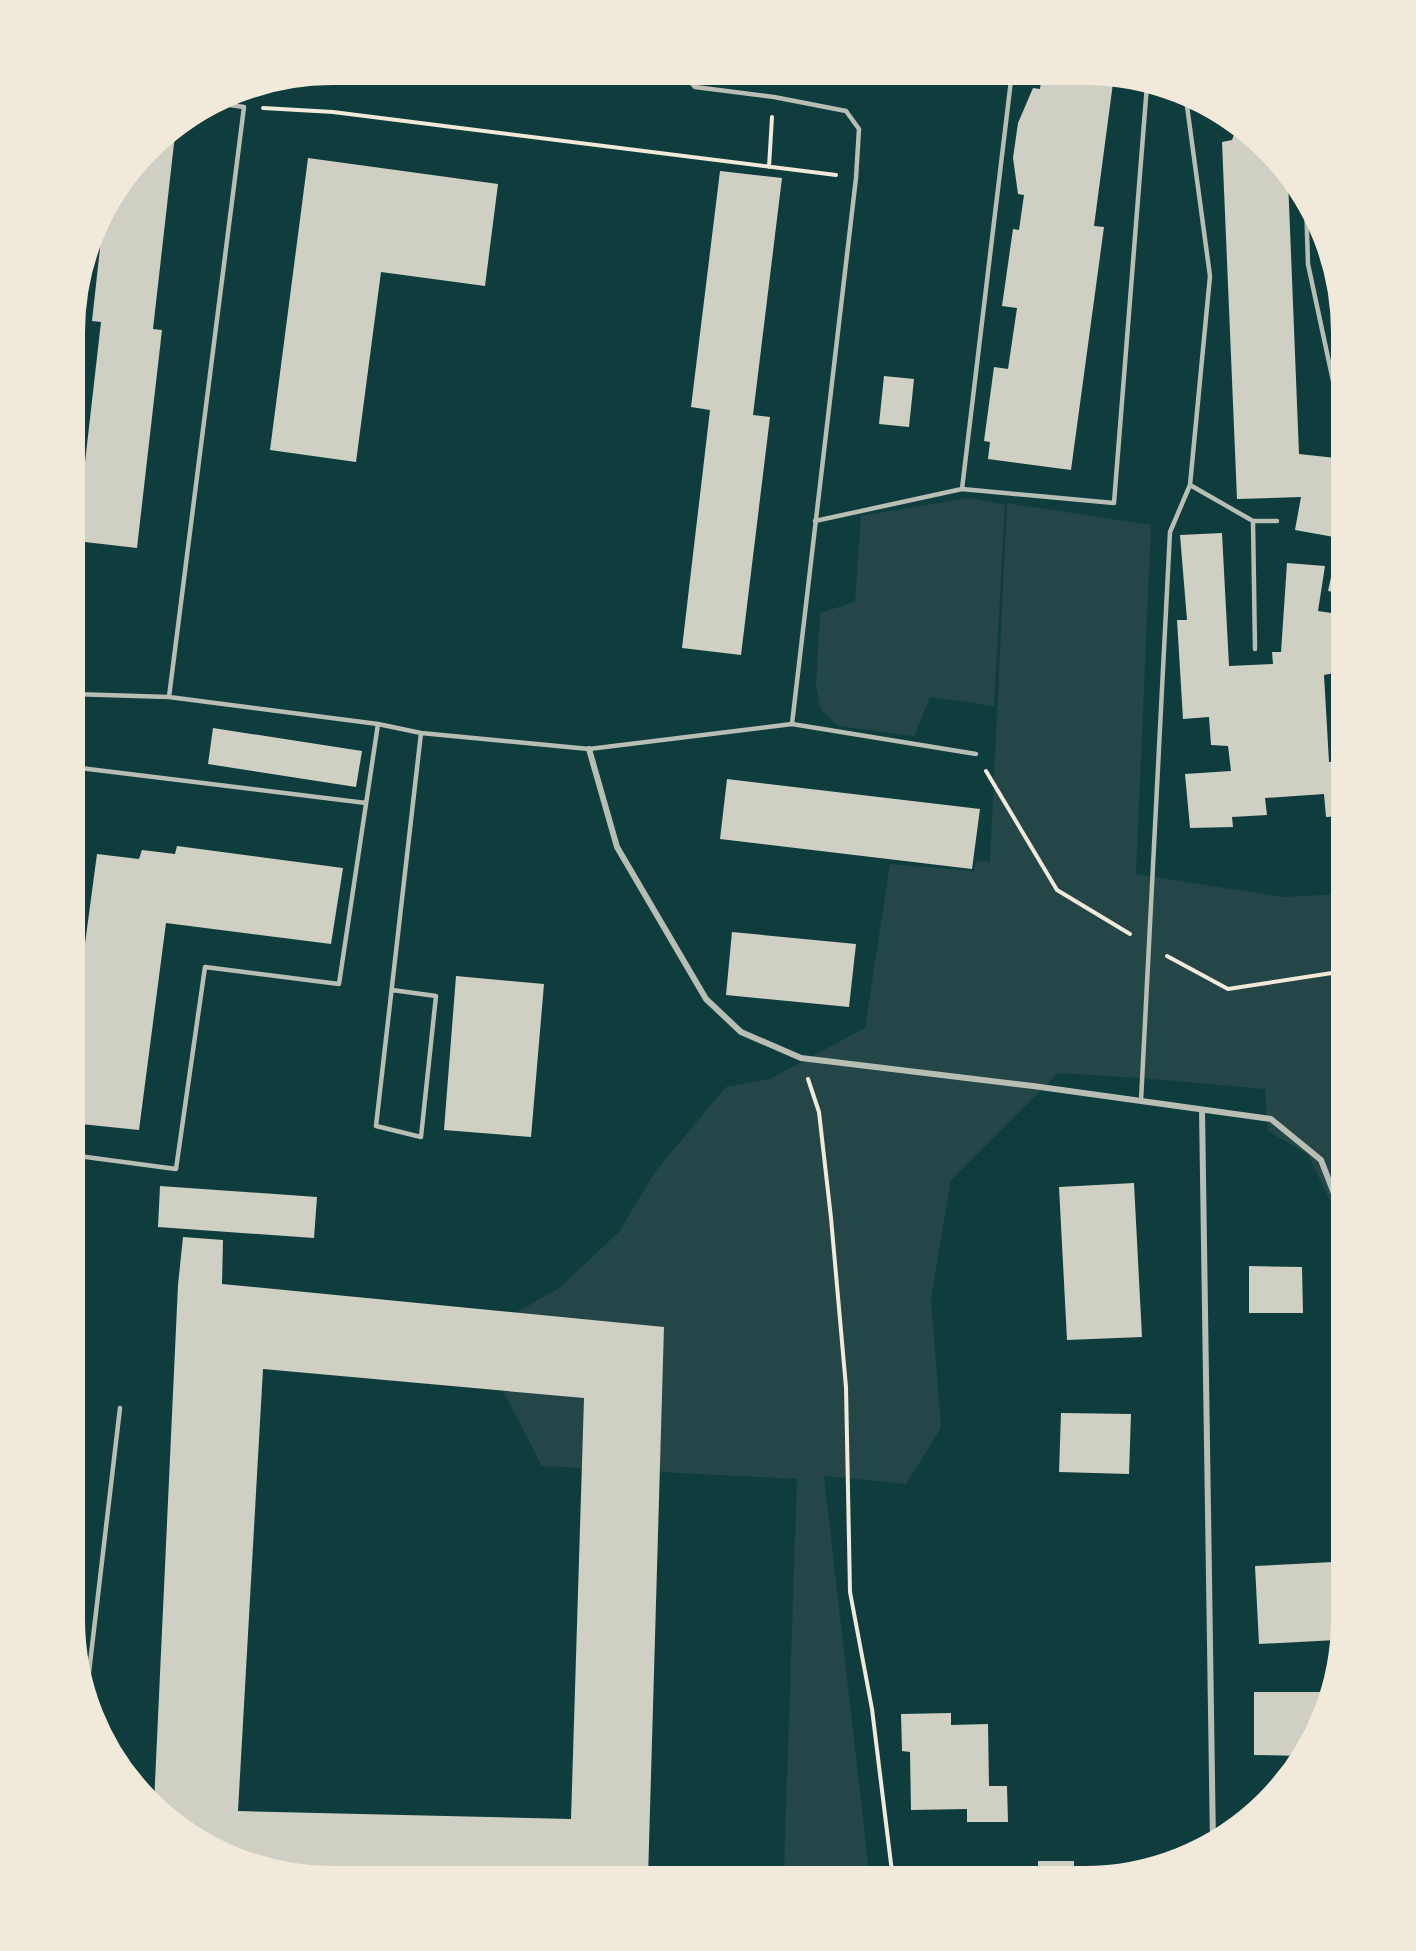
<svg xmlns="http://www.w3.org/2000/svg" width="1416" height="1951" font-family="'PT Sans Narrow',sans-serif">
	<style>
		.green { fill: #244646 }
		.building { fill: #cfcfc3; fill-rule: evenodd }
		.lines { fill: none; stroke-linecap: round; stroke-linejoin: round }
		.path { stroke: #f1e9da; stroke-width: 4 }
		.service { stroke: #b8beb3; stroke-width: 4.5 }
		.minor { stroke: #b8beb3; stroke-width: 6 }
		.rim { fill: none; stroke: #f1e9da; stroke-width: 8 }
	</style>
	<rect width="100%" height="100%" fill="#0f3d3e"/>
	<path class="green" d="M968 498 1005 505 994 706 930 697 914 736 838 726 821 710 816 686 820 613 855 602 861 516Z
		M1007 503 1151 525 1136 874 1282 897 1345 894V1233L1308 1154 1268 1131 1265 1089 1141 1078 1058 1073 951 1180 931 1299 941 1428 906 1484 824 1476 870 1880 684 1879 784 1868 797 1479 542 1466 501 1387 508 1317 558 1289 619 1232 655 1172 726 1087 770 1079 865 1028 890 864 974 871 976 861 990 862Z"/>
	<path class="building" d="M1042 74 1113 83 1094 226 1104 227 1071 470 988 459 990 442 984 441 994 367 1008 369 1017 308 1002 306 1013 229 1019 230 1024 195 1018 194 1013 158 1018 123 1033 88 1040 89Z
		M1239 122 1243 124 1288 179 1299 454 1336 458 1333 470 1345 472V507L1334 537 1295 530 1301 497 1237 499 1222 142 1232 140Z
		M176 126 153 329 162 330 137 548 76 541 101 322 92 321 105 203 160 135Z
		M308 158 498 184 485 286 381 272 356 462 270 450Z
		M720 171 782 178 753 415 770 417 741 655 682 648 710 410 691 407Z
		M884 376 914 379 909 427 879 424Z
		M1344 517H1345V594L1328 591Z
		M1222 533 1229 666 1273 664 1272 652H1281L1287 563 1325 566 1318 611 1345 615 1344 671 1324 675 1329 762 1345 761V816L1326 817 1324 794 1265 798 1267 815 1232 817 1233 827 1190 828 1185 774 1231 771 1228 746 1211 745 1209 717 1183 719 1177 620H1187L1180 535Z
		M213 728 362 751 356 787 208 764Z
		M727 779 980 809 972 869 720 839Z
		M177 846 343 868 331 944 166 923 139 1130 71 1123V1048L97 854 139 859 142 850 175 854Z
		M732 932 856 944 849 1007 726 995Z
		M456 976 544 984 531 1137 444 1130Z
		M1134 1183 1142 1337 1067 1340 1059 1187Z
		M160 1186 317 1197 314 1238 158 1227Z
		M183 1237 223 1240 222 1284 664 1327 648 1879 298 1878 232 1861 173 1827 154 1804 178 1285ZM263 1369 584 1398 571 1819 238 1811Z
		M1249 1266 1302 1267 1303 1313H1249Z
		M1061 1413 1131 1414 1129 1474 1059 1472Z
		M1333 1562 1337 1640 1259 1644 1255 1566Z
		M1254 1692H1334L1332 1704 1306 1756 1254 1755Z
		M951 1713V1725L988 1724 989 1786H1007L1008 1822H967V1809L911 1810 910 1752 902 1751 901 1714Z
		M1038 1861H1074V1880H1038Z"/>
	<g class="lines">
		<path class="path" d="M263 108 333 112 836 175
			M769 167 772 117
			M986 771 1057 890 1130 934
			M1167 956 1228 989 1345 971
			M808 1079 819 1112 831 1218 846 1387 850 1592 872 1709 893 1880
			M1337 1147 1345 1140"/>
		<path class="service" d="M681 72 695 87 774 97 846 111 859 129 856 178 792 724
			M1012 72 962 489 1114 503 1147 85 1145 80
			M1185 100 1197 98
			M1306 201 1308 264 1345 437
			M1190 485 1253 521H1277
			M815 521 962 489
			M1253 521 1255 649
			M72 694 169 697 378 724 421 733 589 749 792 724 976 754
			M169 697 244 107 215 103
			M1336 720 1345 721
			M72 767 366 803
			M392 990 436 996 421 1137 376 1126 421 733
			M1141 1101 1170 532 1190 485 1210 276 1185 91
			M71 1155 176 1169 205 967 339 984 378 724
			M87 1689 120 1408"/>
		<path class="minor" d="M589 749 617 847 706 999 741 1032 801 1058 1033 1086 1271 1119 1321 1160 1345 1222
			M1202 1110 1213 1845"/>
	</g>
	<path d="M0 0H1416V1951H0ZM332 81H1084A251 251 0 0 1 1335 332V1619A251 251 0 0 1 1084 1870H332A251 251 0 0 1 81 1619V332A251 251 0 0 1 332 81Z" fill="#f1e9da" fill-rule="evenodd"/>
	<path class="rim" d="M332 81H1084A251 251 0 0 1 1335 332V1619A251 251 0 0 1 1084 1870H332A251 251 0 0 1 81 1619V332A251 251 0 0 1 332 81Z"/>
</svg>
